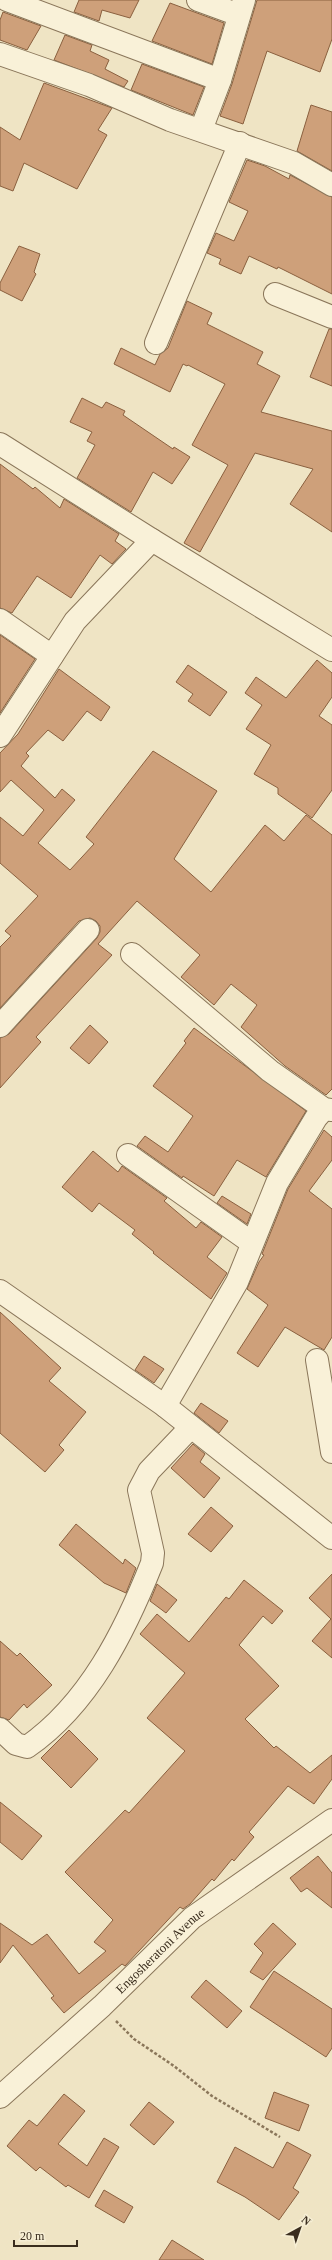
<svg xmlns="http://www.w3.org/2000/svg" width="332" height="2260" font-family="Georgia,serif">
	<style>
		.building { fill: #cea07a; stroke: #8a603f }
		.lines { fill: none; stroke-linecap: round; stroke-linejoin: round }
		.minor-casing { stroke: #8a765a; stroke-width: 24 }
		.path { stroke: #8a765a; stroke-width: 2.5; stroke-dasharray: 3 2; stroke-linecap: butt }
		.minor { stroke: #f9f1d8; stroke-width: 22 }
		.labels { text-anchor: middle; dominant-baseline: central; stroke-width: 4; stroke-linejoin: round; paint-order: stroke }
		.street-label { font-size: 13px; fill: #3a2d1e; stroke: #f6eed4 }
	</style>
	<rect width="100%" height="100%" fill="#efe4c4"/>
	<path class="building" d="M79 0H139L130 18 102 10 99 21 74 12Z
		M257 0H332V39L320 72 267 51 243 124 220 116 232 84Z
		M170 3 224 23 212 64 152 41Z
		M3 12 41 26 27 50 0 40V20Z
		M65 35 92 45 90 51 109 60 105 69 128 81 124 87 54 60Z
		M142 64 204 87 193 115 131 90Z
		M44 83 112 108 98 130 107 135 77 189 24 163 13 191 0 186V127L20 140Z
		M311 105 332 112V171L297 151Z
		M247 160 265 166 289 179 290 175 332 197V294L278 267 277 269 249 256 241 274 219 264 221 259 207 253 216 233 234 241 248 211 229 202Z
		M19 246 40 254 34 272 36 274 22 301 0 290V283Z
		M187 301 212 313 207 324 263 352 257 364 280 376 261 412 332 431V532L290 504 313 469 255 453 200 552 184 543 228 465 192 445 225 384 188 365 187 366 183 364 170 392 114 364 121 348 155 365 160 354 168 348Z
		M329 329H332V386L310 377Z
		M82 398 102 408 106 402 125 411 123 415 173 449 174 447 190 457 172 484 153 472 131 512 77 478 95 445 87 441 92 432 70 422Z
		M0 464 33 489 35 487 60 508 64 499 119 534 115 541 126 549 112 564 100 555 71 598 37 576 12 613 0 608Z
		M0 635 35 659 0 713Z
		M317 660 332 673V697L319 716 332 725V790L312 818 278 794V788L254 774 271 745 246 729 262 705 245 693 256 677 286 698Z
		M188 665 227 692 210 716 188 701 193 694 176 682Z
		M59 669 110 707 101 721 87 711 63 741 48 730 26 753 29 756 21 766 55 798 62 789 75 800 38 843 70 870 94 844 86 837 153 751 217 791 174 859 211 892 265 825 284 841 306 815 332 835V1089L326 1095 285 1066 241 1027 257 1005 231 984 214 1005 181 977 200 955 137 901 98 944 112 955 36 1037 41 1042 0 1088V1038L9 1034 97 938 100 932V926L96 921 90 918 79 921 0 1008V947L11 936 5 931 38 896 0 863V817L23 836 44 810 11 780 0 792V753L18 734Z
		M90 1025 108 1042 89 1064 70 1048Z
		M194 1028 306 1111 266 1177 237 1160 214 1196 183 1176 182 1178 137 1146 145 1136 168 1152 193 1116 153 1086 186 1043 184 1041Z
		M324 1130 332 1137V1160L309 1191 332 1209V1337L324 1350 285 1327 258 1367 237 1353 268 1305 247 1289 259 1262 264 1255 262 1254 288 1189Z
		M93 1151 118 1172 122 1166 167 1198 164 1201 196 1228 201 1222 222 1237 207 1257 227 1273 211 1299 153 1253 154 1252 132 1234 135 1230 99 1203 92 1212 62 1187Z
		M222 1196 251 1214 247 1224 217 1203Z
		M0 1312 61 1368 49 1381 86 1412 59 1445 64 1450 45 1472 0 1433Z
		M144 1356 164 1369 154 1383 135 1370Z
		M201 1403 228 1421 219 1433 194 1413Z
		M193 1444 205 1454 200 1462 220 1478 204 1498 171 1468Z
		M211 1507 233 1526 211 1552 188 1534Z
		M76 1524 123 1564 125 1559 136 1568 126 1593 104 1583 59 1545Z
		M332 1574V1658L312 1641 331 1619 309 1598Z
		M244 1580 283 1611 272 1624 263 1616 239 1645 279 1686 245 1719 274 1748 276 1746 310 1773 332 1755V1779L314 1804 288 1786 249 1832 254 1837 234 1861 232 1859 214 1881 212 1879 190 1904 183 1909 180 1907 125 1966 122 1964 64 2013 51 1998 54 1996 13 1945 0 1963V1923L32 1945 47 1934 79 1974 106 1951 94 1942 113 1920 65 1872 125 1810 129 1813 185 1751 147 1718 185 1673 140 1634 157 1614 189 1642 226 1597 229 1599Z
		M157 1584 177 1600 166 1613 150 1601Z
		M0 1641 17 1656 20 1653 52 1685 27 1708 24 1704 9 1720 0 1717Z
		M69 1730 98 1759 71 1788 41 1758Z
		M0 1802 42 1836 22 1860 0 1842Z
		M318 1856 332 1873V1908L307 1888 301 1892 290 1878Z
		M273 1923 296 1944 263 1980 250 1972 263 1953 254 1944Z
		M274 1971 332 2009V2048L326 2057 250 2007Z
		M206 1980 242 2011 227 2028 191 1997Z
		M274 2092 309 2105 299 2131 265 2118Z
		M64 2094 85 2111 58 2144 87 2166 104 2138 119 2147 89 2198 68 2185 66 2187 40 2167 36 2171 7 2146 29 2120 37 2126Z
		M149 2102 174 2122 154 2145 130 2125Z
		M287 2142 311 2155 293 2188 299 2192 279 2220 245 2197 217 2182 235 2147 273 2168Z
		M104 2190 133 2207 124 2223 95 2206Z
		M172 2240 204 2260H159Z"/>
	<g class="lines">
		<defs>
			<g id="minor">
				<path d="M7 0 220 80"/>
				<path d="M198 0 239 15"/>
				<path d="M0 54 89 85 170 120 294 163 332 185"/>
				<path d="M201 130 220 80 244 0"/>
				<path d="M275 294 332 317"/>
				<path d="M156 343 240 143"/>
				<path d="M0 444 152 540 332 650"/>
				<path d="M0 620 52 656"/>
				<path d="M0 736 75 621 152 540"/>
				<path d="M132 954 270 1071 324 1109 332 1110"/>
				<path d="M0 1026 88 930"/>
				<path d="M128 1155 252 1243"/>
				<path d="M0 1291 165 1406 332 1538"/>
				<path d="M317 1360 332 1452"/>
				<path d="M165 1406 237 1282 277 1183 316 1118 324 1109"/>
				<path d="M0 1729 16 1744 27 1747C89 1704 125 1631 152 1563L153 1553 139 1490 149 1471 191 1427"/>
				<path id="s1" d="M0 2097 102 2006 192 1918 332 1820"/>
			</g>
		</defs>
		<use href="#minor" class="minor-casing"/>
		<path class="path" d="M116 2021 134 2039 174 2066 212 2096 280 2137"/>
		<use href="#minor" class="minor"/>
	</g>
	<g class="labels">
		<g class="street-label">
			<text stroke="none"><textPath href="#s1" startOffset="217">Engosheratoni Avenue</textPath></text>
		</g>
	</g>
	<g transform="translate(300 2228) rotate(40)" stroke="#f6eed4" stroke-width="3" paint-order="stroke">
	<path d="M0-3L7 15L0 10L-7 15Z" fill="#3a2d1e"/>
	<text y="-6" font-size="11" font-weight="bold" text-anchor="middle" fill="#3a2d1e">N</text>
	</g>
	<path d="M14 2240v6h63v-6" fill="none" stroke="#3a2d1e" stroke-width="2"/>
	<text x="20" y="2240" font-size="12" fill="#3a2d1e" stroke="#f6eed4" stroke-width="3" paint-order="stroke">20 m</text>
</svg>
